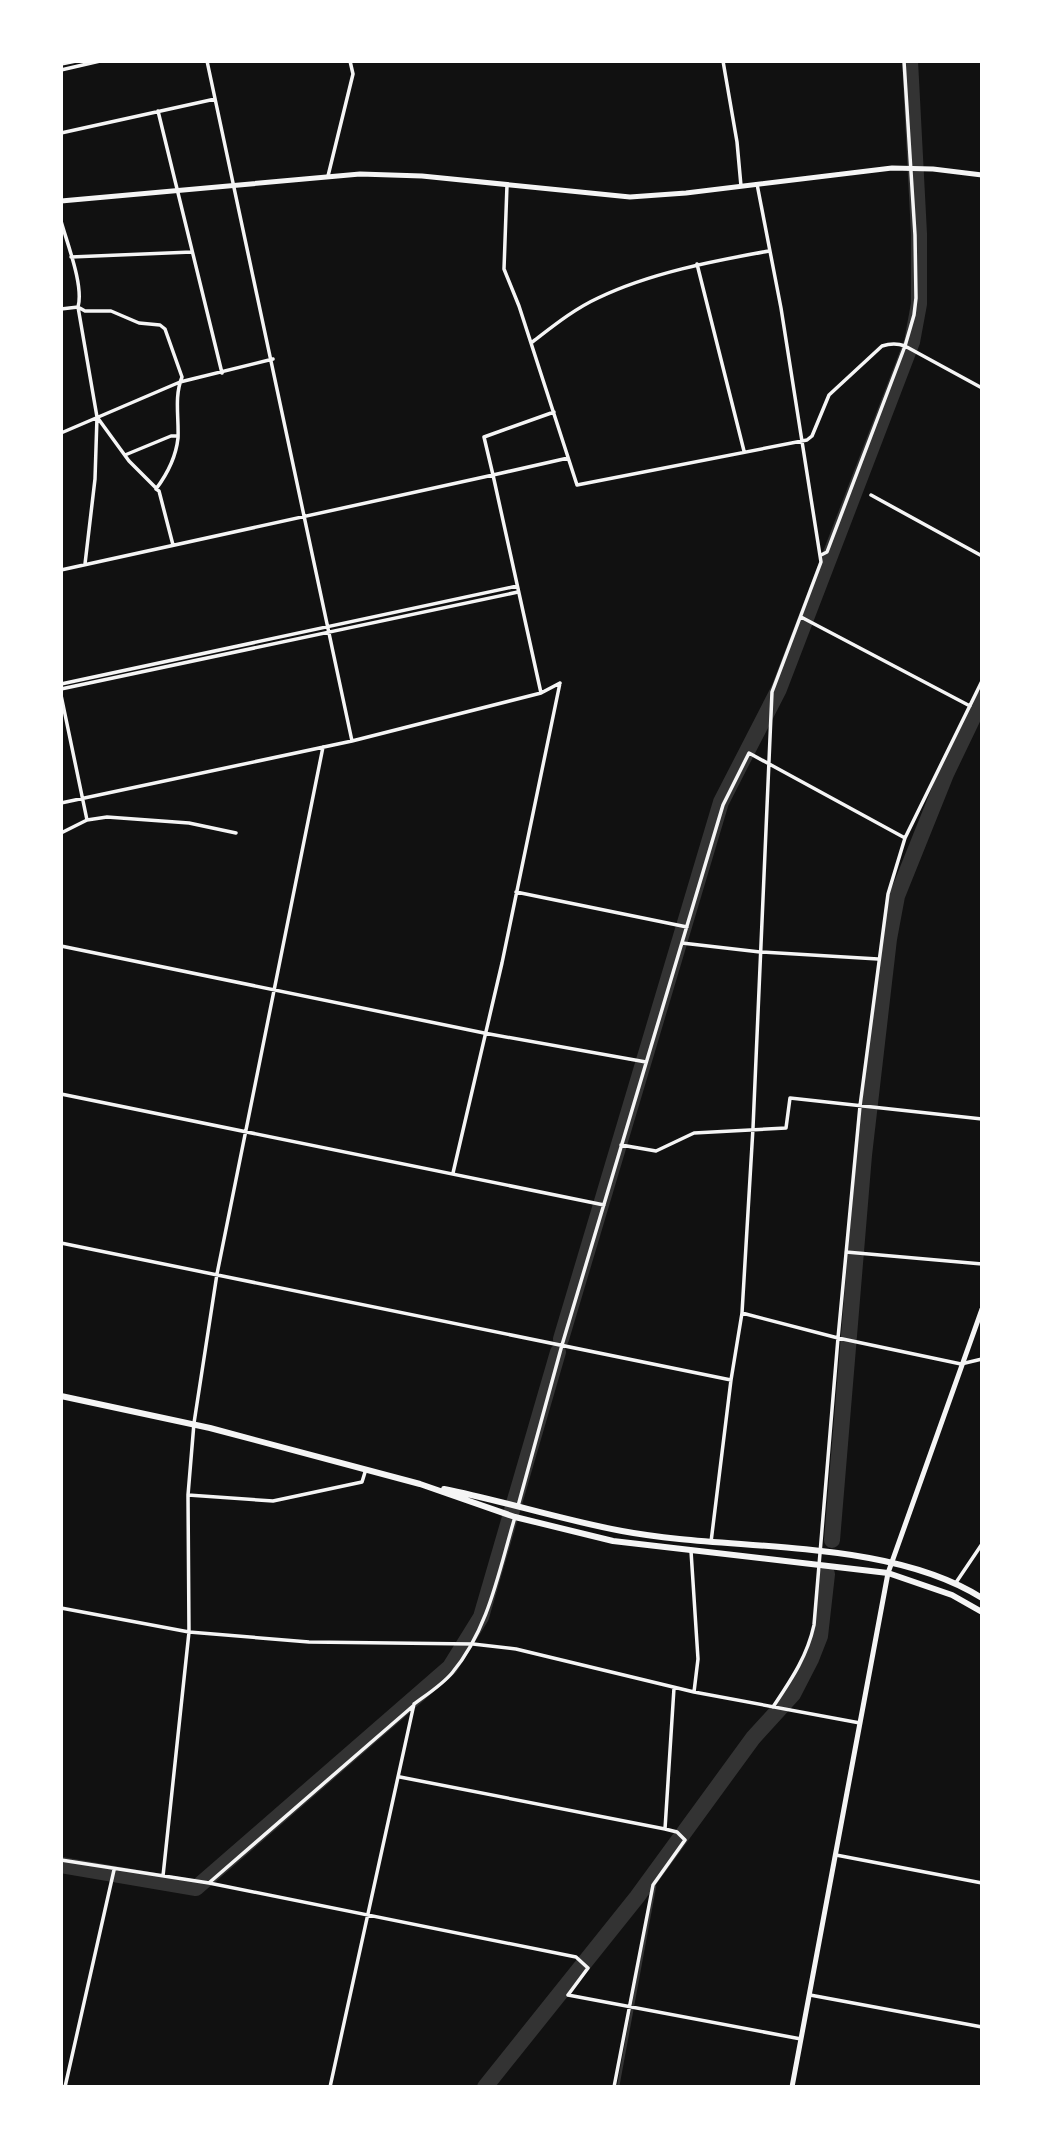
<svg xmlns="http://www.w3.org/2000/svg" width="1043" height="2148" font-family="'Golos Text',sans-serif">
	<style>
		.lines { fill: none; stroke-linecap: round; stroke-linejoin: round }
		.stream { stroke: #333; stroke-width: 2.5 }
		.river { stroke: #333; stroke-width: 16 }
		.minor { stroke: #f5f5f5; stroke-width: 3.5 }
		.secondary { stroke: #f5f5f5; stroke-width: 5 }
		.trunk { stroke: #f5f5f5; stroke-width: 6 }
	</style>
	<rect width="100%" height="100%" fill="#111"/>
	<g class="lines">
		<path class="stream" d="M618 2087 655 1886"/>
		<path class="river" d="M561 1339 721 802 779 689 912 342 919 304V234L910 61
			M832 1540 864 1155 889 939 897 896 946 774 982 699
			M61 1865 196 1888 450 1667 481 1617 558 1352
			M485 2087 637 1897 753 1738 793 1694 811 1659 820 1636 827 1574"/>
		<path class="minor" d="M207 61 352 741
			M723 61 737 142 741 186
			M61 64 76 61
			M61 70 100 61
			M158 111 222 373
			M61 133 215 99
			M328 176 353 74 350 61
			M507 185 504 269 519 306 577 485 807 440 812 436 829 395 882 346C891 343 897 343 905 346L982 388
			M61 221C67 243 84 286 78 307L97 417 129 461 156 488
			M71 257 192 252
			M697 264 744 451
			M61 309 78 307 85 311H111L139 323 160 325 165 329 182 377C174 397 179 417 178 438 176 457 168 473 156 489L159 491 173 545
			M531 343C552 327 574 309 598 298 650 273 713 261 769 251
			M554 412 484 437 493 475 568 458
			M61 433 180 382 273 359
			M125 455 171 436H178
			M871 495 982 556
			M821 555 827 552 905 346 914 315 916 298 915 235 904 61
			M85 564 95 479 97 417
			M61 570 493 475 541 693
			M801 617 970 706
			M61 684 517 586
			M61 689 518 592
			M61 695 87 820 61 833
			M61 803 352 741 541 693 560 683
			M87 820 107 817 189 823 236 833
			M516 892 687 927
			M682 943 760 952 878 959
			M61 946 484 1033 646 1062
			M61 1094 604 1205
			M621 1145 656 1151 694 1133 786 1128 790 1098 982 1119
			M453 1173 502 963 560 683
			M61 1243 731 1380
			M846 1252 982 1264
			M742 1313 838 1338 961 1364 982 1359
			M188 1495 273 1501 362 1482 366 1469
			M518 1506 562 1345 723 805 749 753 905 838
			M711 1542 731 1380 742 1313 753 1128 772 692 821 562 781 308 757 184
			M691 1551 698 1659 694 1692
			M955 1584 982 1544
			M61 1608 189 1632 309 1642 473 1644 516 1649 694 1692 860 1723
			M773 1707C791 1680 807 1657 814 1625L838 1338 860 1106 888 894 905 838 982 681
			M400 1777 665 1829 677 1832 685 1840 653 1885 614 2087
			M665 1829 674 1688
			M836 1855 982 1883
			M61 1860 209 1883 576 1957 588 1968 568 1995 801 2039
			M163 1876 189 1632 188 1495 194 1423 217 1274 323 747
			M210 1882 413 1706
			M810 1995 982 2027
			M65 2087 114 1870
			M330 2087 414 1704C426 1695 442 1685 452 1673 489 1629 499 1570 515 1517"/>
		<path class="secondary" d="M61 201 360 174 422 176 630 197 686 193 892 168 933 169 982 175
			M792 2087 888 1573 982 1309"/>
		<path class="trunk" d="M61 1396 210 1428 420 1484 515 1517 613 1541 888 1573 952 1595 982 1612
			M444 1489C504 1501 562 1520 622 1531 733 1552 885 1537 982 1598"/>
	</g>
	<rect width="1043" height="2148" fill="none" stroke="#ffffff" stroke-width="126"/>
</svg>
